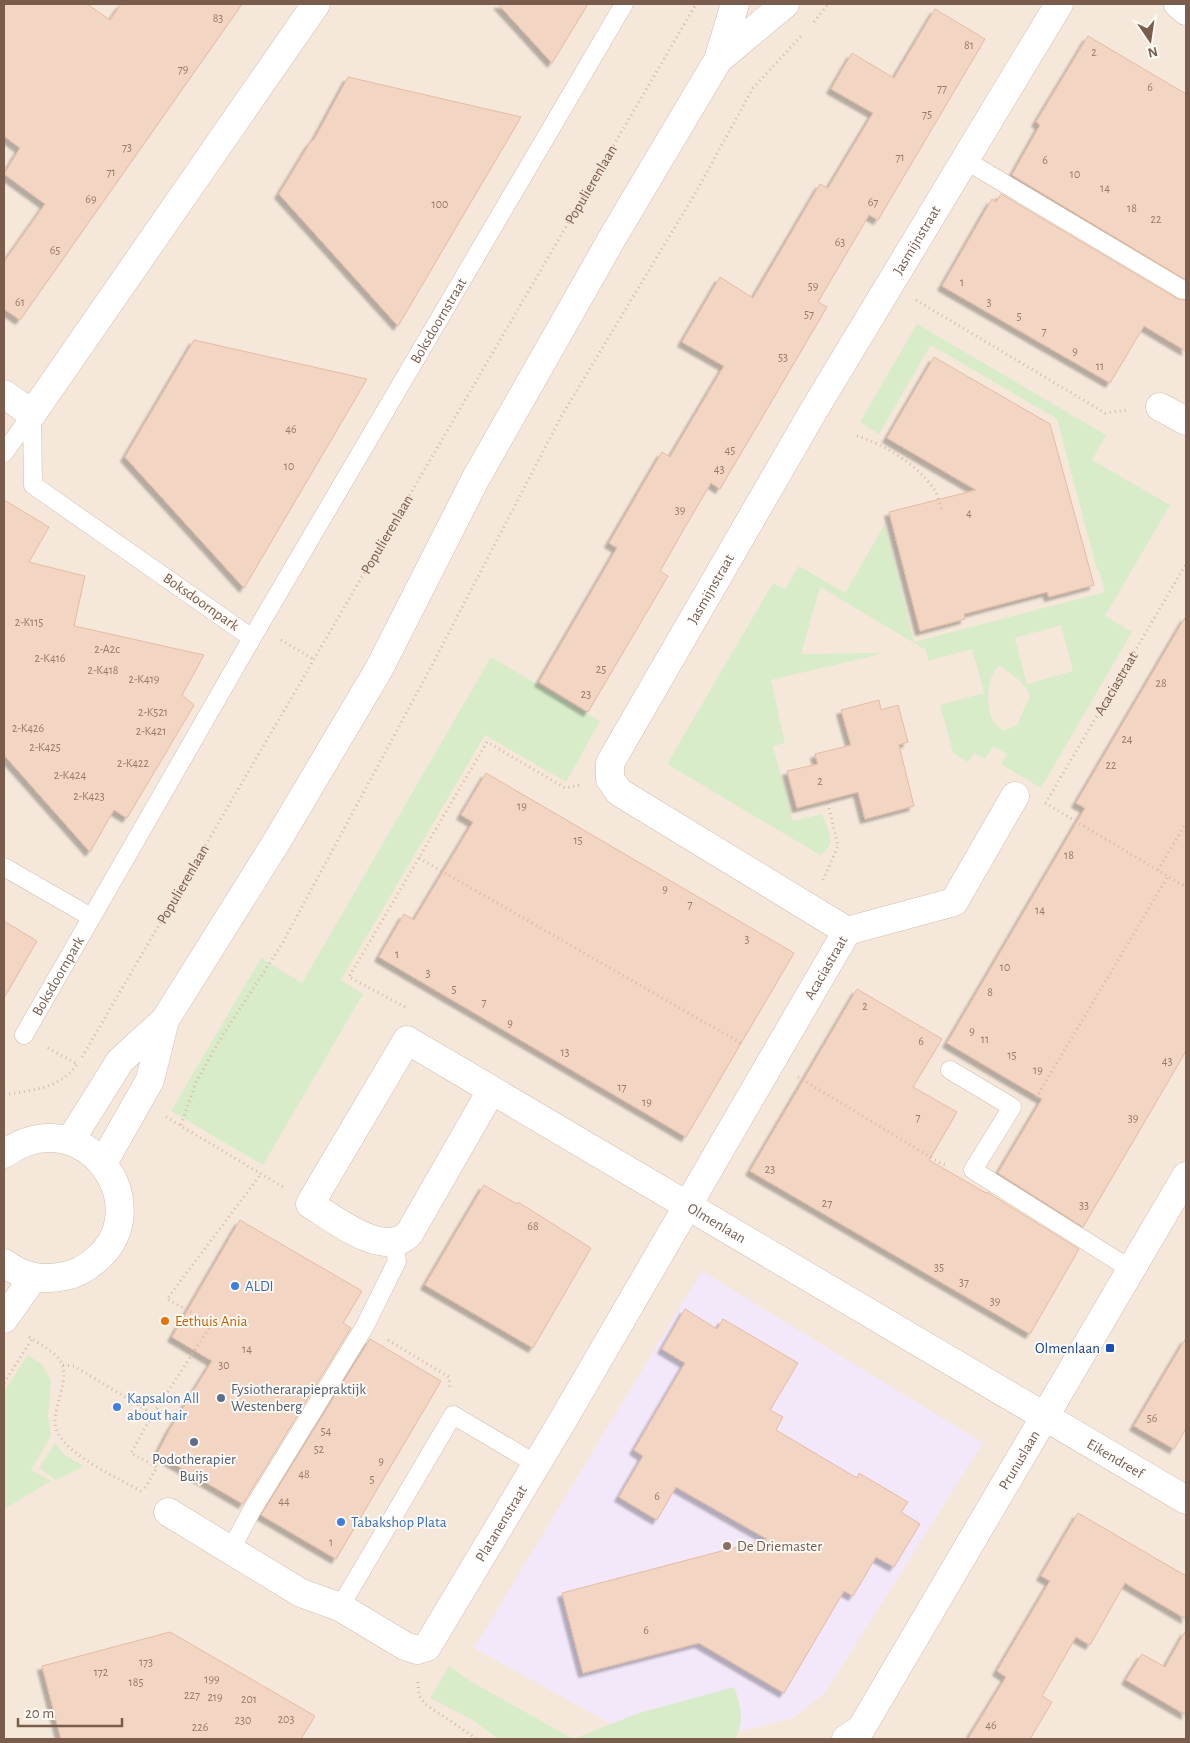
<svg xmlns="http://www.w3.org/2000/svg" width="1190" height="1743" font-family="'Alegreya Sans',sans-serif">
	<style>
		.residential { fill: #f5e8da }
		.education { fill: #f3e8fa }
		.green { fill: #d8ecc9; fill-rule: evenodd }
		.building { fill: #f3d5c3; stroke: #e6bba3; filter: url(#shadow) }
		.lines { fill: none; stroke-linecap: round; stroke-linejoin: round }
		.service-casing { stroke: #d1beb0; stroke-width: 19 }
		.minor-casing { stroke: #d1beb0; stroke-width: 29 }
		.tertiary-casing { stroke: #d1beb0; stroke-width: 29 }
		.path { stroke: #d9b8a5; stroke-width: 3; stroke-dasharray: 1 4; stroke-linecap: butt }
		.service { stroke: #fff; stroke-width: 18 }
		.minor { stroke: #fff; stroke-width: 28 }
		.tertiary { stroke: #fff; stroke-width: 28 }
		.shop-dot { fill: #3f7fe0; stroke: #fffaf3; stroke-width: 2 }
		.food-dot { fill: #e8710a; stroke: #fffaf3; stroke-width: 2 }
		.transit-dot { fill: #1a4fb4; stroke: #fffaf3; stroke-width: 2 }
		.service-dot { fill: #5c6f8a; stroke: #fffaf3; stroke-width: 2 }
		.education-dot { fill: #8d6e63; stroke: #fffaf3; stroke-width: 2 }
		.labels { text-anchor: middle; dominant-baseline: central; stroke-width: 4; stroke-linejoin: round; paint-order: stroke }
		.number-label { font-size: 12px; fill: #987a6a }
		.street-label { font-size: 15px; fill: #7a5c4d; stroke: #fffaf3 }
		.shop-label { font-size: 15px; fill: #366cbe; stroke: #fffaf3; text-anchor: start }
		.food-label { font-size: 15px; fill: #c56008; stroke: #fffaf3; text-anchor: start }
		.transit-label { font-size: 15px; fill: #164399; stroke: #fffaf3; text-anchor: end }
		.service-label { font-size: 15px; fill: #4e5e75; stroke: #fffaf3; text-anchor: start }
		.education-label { font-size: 15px; fill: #785e54; stroke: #fffaf3; text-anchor: start }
	</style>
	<defs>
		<filter id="shadow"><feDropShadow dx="-4.5" dy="4.5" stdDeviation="1" flood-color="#0004"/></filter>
	</defs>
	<rect width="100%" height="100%" fill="#fdf6ec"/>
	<path class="residential" d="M4 4H1186V1739H4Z"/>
	<path class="education" d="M702 1271 983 1443 825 1693 793 1718 709 1739H638L474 1648Z"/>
	<path class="green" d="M917 324 1106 435 1092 460 1170 505 1105 616 1132 632 1041 788 1001 764 1007 754 993 746 985 759 974 753 968 762 953 753 940 705 984 693 972 649 928 661 926 650 820 587 801 654 885 653 771 680 785 743 773 746 793 821 822 814C828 831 838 844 820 855L667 764 773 583 785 589 799 566 845 593 885 524 914 642 1105 592 1099 570H1097L1057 419 931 345 879 434 860 422ZM1061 625 1073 671 1027 684 1015 638ZM1000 666C1012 675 1028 684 1030 699L1026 704 1017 725 1004 731C999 727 993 723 991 716 986 703 987 673 1000 666Z
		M491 657 600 721 566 782 485 735 341 980 363 994 263 1165 171 1111 261 958 302 983Z
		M28 1355 43 1366 51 1381 48 1417 51 1436 31 1470 51 1481 4 1509V1391Z
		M55 1443 66 1456 84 1466 56 1480 39 1468Z
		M449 1666 472 1682 573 1739 639 1713 734 1687C741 1706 745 1721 735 1739H498L474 1721 430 1698Z"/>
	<path class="building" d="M4 4H87L110 20 121 4H242L20 320 4 309V262L45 204 4 174 20 148 4 136Z
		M498 4H588L552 63Z
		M935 9 985 39 878 220 869 215 818 302 827 307 720 489 711 483 685 527 660 571 668 576 588 712 539 682 617 548 609 543 662 452 670 457 724 366 682 342 720 277 753 298 820 184 828 188 873 113 831 89 852 53 894 78Z
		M1088 36 1186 94V280L1012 175 1040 125 1036 122Z
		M348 77 521 117 398 326 279 194 310 143 315 138Z
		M1001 194 1178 299 1186 300V351L1144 326 1110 383 942 286 992 199 996 202Z
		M194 340 367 379 244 588 125 457Z
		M934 357 1050 424 1094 585 1049 597 1047 592 964 614 965 619 920 631 889 512 976 490 887 438Z
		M4 500 49 527 29 562 85 576 74 626 204 655 182 695 194 705 127 818 114 810 90 852 4 755Z
		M1186 616V1051L1083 1227 998 1173 1042 1099 947 1043 1085 808 1076 803Z
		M879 700 881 710 898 705 908 742 899 745 914 806 865 819 858 792 797 808 787 771 818 764 815 754 851 745 841 710Z
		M486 773 794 953 686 1137 379 957 404 914 414 920 473 822 461 815Z
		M4 921 37 941 4 998Z
		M857 989 942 1039 913 1087 957 1112 929 1160 986 1193 987 1192 1079 1249 1030 1334 750 1171Z
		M484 1185 517 1204 518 1202 591 1248 533 1348 425 1285Z
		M240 1220 362 1291 343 1323 351 1328 243 1504 157 1454 170 1429 212 1361 172 1337Z
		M685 1309 717 1329 723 1319 798 1363 770 1410 783 1417 776 1430 857 1478 859 1473 908 1502 901 1512 920 1524 894 1567 876 1557 853 1596 844 1591 784 1693 699 1643 583 1673 562 1593 767 1539 676 1487 657 1520 619 1497 643 1456 634 1450 685 1363 662 1349Z
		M1186 1338V1429L1174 1449 1134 1426Z
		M370 1339 441 1381 336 1559 261 1515Z
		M1078 1513 1186 1576V1619L1125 1583 1090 1645 1076 1637 1042 1696 1052 1702 1030 1739H968L1006 1677 997 1671 1050 1581 1041 1576Z
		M1186 1630V1715L1126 1680 1142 1654 1165 1667Z
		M170 1632 315 1716 301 1739H61L42 1666Z"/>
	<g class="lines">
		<defs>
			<g id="service">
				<path d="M965 160 1183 290"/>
				<path d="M4 453 32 414"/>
				<path id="s3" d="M252 638 624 4"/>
				<path d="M4 867 91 917"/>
				<path id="s4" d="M24 1035 252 638 33 485 32 414"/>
				<path d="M950 1070 1012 1107 973 1170 1132 1270"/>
				<path d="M230 1551 252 1510 365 1326 397 1261 394 1243"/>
				<path d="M340 1607 453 1415 536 1464"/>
			</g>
			<g id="minor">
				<path d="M1178 4 1186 11"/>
				<path d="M4 394 32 414 316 4"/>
				<path d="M1160 407 1186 421"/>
				<path id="s5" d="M847 931 619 792 610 779V763L814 410 1059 4"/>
				<path id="s6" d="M491 1091 409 1234C384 1259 334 1219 310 1204L407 1040 1186 1500"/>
				<path id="s7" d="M168 1512 301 1593 340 1607 405 1646 417 1650 427 1647 563 1420 847 931 954 902 1015 796"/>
				<path id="s8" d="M846 1739 861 1729 1186 1176"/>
			</g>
			<path id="tertiary" d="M718 60 785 4
				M70 1141 120 1061 165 1020 277 841 379 669 476 478 614 235 718 60 735 4
				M4 1154C83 1098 158 1204 98 1258 88 1267 78 1274 65 1276 42 1281 23 1277 4 1263
				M103 1163 150 1080 165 1020
				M4 1319 33 1278"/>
		</defs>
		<use href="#service" class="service-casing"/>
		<use href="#minor" class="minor-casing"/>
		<use href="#tertiary" class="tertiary-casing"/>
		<g class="path">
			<path d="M814 22 828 4"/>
			<path d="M916 300 1105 413 1128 410"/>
			<path d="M857 436C882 443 919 466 933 488 938 494 939 503 942 510"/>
			<path d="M281 640 313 659"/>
			<path id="s1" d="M1048 799 1186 564"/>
			<path d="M1045 803 1186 887"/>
			<path d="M419 858 744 1045"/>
			<path d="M1158 870 1186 823"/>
			<path d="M823 880 838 846 827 800"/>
			<path d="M405 1007 349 977 487 742 565 788 580 785"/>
			<path d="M48 1048 77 1064"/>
			<path id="s2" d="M82 1057 696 4"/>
			<path d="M798 1077 942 1164 948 1165"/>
			<path d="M4 1095C35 1089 59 1090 79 1062"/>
			<path d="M1036 1098 1168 876"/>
			<path d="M166 1117 283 1187"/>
			<path d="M181 1125 196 1082 221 1038 282 944 431 667 562 415 696 192 753 88 803 34"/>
			<path d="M29 1337C68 1361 69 1363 57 1408 55 1415 54 1424 57 1431 69 1457 119 1478 144 1493"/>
			<path d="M388 1340 449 1377 450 1390"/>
			<path d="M63 1365 74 1366 153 1414"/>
			<path d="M4 1383 32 1339"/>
			<path d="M145 1488 157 1467 131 1453 153 1414 212 1324 167 1299 261 1174"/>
			<path d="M418 1682 419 1696 425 1704 477 1739"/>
		</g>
		<use href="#service" class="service"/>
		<use href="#minor" class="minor"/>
		<use href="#tertiary" class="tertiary"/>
	</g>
	<g class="shop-dot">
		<circle cx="235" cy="1286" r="5"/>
		<circle cx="117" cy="1407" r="5"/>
		<circle cx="341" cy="1522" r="5"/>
	</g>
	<circle class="food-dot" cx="165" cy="1321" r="5"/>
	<rect class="transit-dot" x="1105" y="1343" width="10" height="10" rx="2.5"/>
	<g class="service-dot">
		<circle cx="221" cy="1398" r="5"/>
		<circle cx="194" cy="1442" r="5"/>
	</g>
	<circle class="education-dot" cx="727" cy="1546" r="5"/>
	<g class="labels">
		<g class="number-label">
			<text x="218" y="18">83</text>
			<text x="969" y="45">81</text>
			<text x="1094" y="52">2</text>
			<text x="183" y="69">79</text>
			<text x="1150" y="87">6</text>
			<text x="942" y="88">77</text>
			<text x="927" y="114">75</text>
			<text x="127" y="147">73</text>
			<text x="900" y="157">71</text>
			<text x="1045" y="160">6</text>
			<text x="111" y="172">71</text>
			<text x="1075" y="174">10</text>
			<text x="1105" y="188">14</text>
			<text x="91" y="199">69</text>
			<text x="873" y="202">67</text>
			<text x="440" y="204">100</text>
			<text x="1132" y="208">18</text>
			<text x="1156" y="219">22</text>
			<text x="840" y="242">63</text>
			<text x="55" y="250">65</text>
			<text x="962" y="282">1</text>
			<text x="813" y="286">59</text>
			<text x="20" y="302">61</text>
			<text x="989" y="302">3</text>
			<text x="809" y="314">57</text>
			<text x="1019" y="316">5</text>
			<text x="1044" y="331">7</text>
			<text x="1075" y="351">9</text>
			<text x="783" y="357">53</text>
			<text x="1100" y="366">11</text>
			<text x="291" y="429">46</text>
			<text x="730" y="450">45</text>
			<text x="289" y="466">10</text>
			<text x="719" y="469">43</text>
			<text x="680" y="510">39</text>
			<text x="969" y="513">4</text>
			<text x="29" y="622">2-K115</text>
			<text x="107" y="649">2-A2c</text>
			<text x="50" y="658">2-K416</text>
			<text x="601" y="669">25</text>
			<text x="103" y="670">2-K418</text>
			<text x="144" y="679">2-K419</text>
			<text x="1161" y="683">28</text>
			<text x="586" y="694">23</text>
			<text x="153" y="712">2-K521</text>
			<text x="28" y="728">2-K426</text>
			<text x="151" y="731">2-K421</text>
			<text x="1127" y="739">24</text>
			<text x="45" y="747">2-K425</text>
			<text x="133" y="763">2-K422</text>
			<text x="1111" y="765">22</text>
			<text x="70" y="775">2-K424</text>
			<text x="820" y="781">2</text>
			<text x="89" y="796">2-K423</text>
			<text x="522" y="806">19</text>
			<text x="578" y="840">15</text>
			<text x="1069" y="855">18</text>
			<text x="665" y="889">9</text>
			<text x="690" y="904">7</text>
			<text x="1040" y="910">14</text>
			<text x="747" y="939">3</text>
			<text x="397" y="954">1</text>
			<text x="1005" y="967">10</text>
			<text x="428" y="973">3</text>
			<text x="454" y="989">5</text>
			<text x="990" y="992">8</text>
			<text x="484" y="1002">7</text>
			<text x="865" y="1006">2</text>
			<text x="510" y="1023">9</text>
			<text x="972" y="1031">9</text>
			<text x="985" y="1039">11</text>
			<text x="921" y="1041">6</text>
			<text x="565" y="1052">13</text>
			<text x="1012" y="1055">15</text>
			<text x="1167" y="1061">43</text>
			<text x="1038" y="1070">19</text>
			<text x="622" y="1087">17</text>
			<text x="647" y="1102">19</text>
			<text x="918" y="1117">7</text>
			<text x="1133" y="1118">39</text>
			<text x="770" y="1169">23</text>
			<text x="827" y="1203">27</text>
			<text x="1084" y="1205">33</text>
			<text x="533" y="1226">68</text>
			<text x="939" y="1267">35</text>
			<text x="964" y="1282">37</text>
			<text x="995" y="1301">39</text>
			<text x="247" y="1349">14</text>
			<text x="224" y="1365">30</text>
			<text x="1152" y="1418">56</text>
			<text x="326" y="1431">54</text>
			<text x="319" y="1449">52</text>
			<text x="381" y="1461">9</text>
			<text x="304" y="1474">48</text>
			<text x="372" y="1479">5</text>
			<text x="657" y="1496">6</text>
			<text x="284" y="1501">44</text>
			<text x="331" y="1542">1</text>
			<text x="646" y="1630">6</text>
			<text x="146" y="1662">173</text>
			<text x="101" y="1672">172</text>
			<text x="212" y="1679">199</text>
			<text x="136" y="1682">185</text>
			<text x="192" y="1695">227</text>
			<text x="215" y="1697">219</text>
			<text x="249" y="1699">201</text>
			<text x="286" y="1719">203</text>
			<text x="243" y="1720">230</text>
			<text x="991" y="1725">46</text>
			<text x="200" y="1727">226</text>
		</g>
		<g class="street-label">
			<text stroke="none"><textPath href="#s2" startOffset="1010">Populierenlaan</textPath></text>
			<text stroke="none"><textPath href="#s5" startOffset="905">Jasmijnstraat</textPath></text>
			<text stroke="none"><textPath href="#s3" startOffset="368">Boksdoornstraat</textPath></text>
			<text stroke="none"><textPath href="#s2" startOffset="605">Populierenlaan</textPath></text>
			<text stroke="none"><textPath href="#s5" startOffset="500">Jasmijnstraat</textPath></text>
			<text transform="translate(201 602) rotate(35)">Boksdoornpark</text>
			<text stroke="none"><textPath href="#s1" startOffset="134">Acaciastraat</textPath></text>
			<text stroke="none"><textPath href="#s2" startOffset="200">Populierenlaan</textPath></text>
			<text stroke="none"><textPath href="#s7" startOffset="1084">Acaciastraat</textPath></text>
			<text stroke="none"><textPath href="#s4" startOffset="68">Boksdoornpark</textPath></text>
			<text stroke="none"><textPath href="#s6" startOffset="826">Olmenlaan</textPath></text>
			<text stroke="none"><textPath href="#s6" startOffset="1289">Eikendreef</textPath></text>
			<text stroke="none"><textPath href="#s8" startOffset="330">Prunuslaan</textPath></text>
			<text stroke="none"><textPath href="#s7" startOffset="440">Platanenstraat</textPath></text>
		</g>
		<g class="shop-label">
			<text x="245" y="1286">ALDI</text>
			<text x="127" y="1398">Kapsalon All<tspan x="127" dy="17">about hair</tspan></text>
			<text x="351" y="1522">Tabakshop Plata</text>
		</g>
		<g class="food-label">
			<text x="175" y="1321">Eethuis Ania</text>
		</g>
		<g class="transit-label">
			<text x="1100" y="1348">Olmenlaan</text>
		</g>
		<g class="service-label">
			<text x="231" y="1389">Fysiotherarapiepraktijk<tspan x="231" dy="17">Westenberg</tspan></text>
			<text x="194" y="1459" text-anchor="middle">Podotherapier<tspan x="194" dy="17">Buijs</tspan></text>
		</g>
		<g class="education-label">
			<text x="737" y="1546">De Driemaster</text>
		</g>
	</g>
	<rect width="1190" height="1743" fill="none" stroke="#7a5c4d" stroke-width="10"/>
	<g transform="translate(1150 40) rotate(167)" stroke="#fffaf3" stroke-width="4" paint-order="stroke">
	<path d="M0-4L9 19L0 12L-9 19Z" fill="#7a5c4d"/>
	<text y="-8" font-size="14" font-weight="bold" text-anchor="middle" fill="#7a5c4d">N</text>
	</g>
	<path d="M18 1718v8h104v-8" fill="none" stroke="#7a5c4d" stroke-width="2.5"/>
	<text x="25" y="1718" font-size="15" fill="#7a5c4d" stroke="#fffaf3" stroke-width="4" paint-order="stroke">20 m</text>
</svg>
